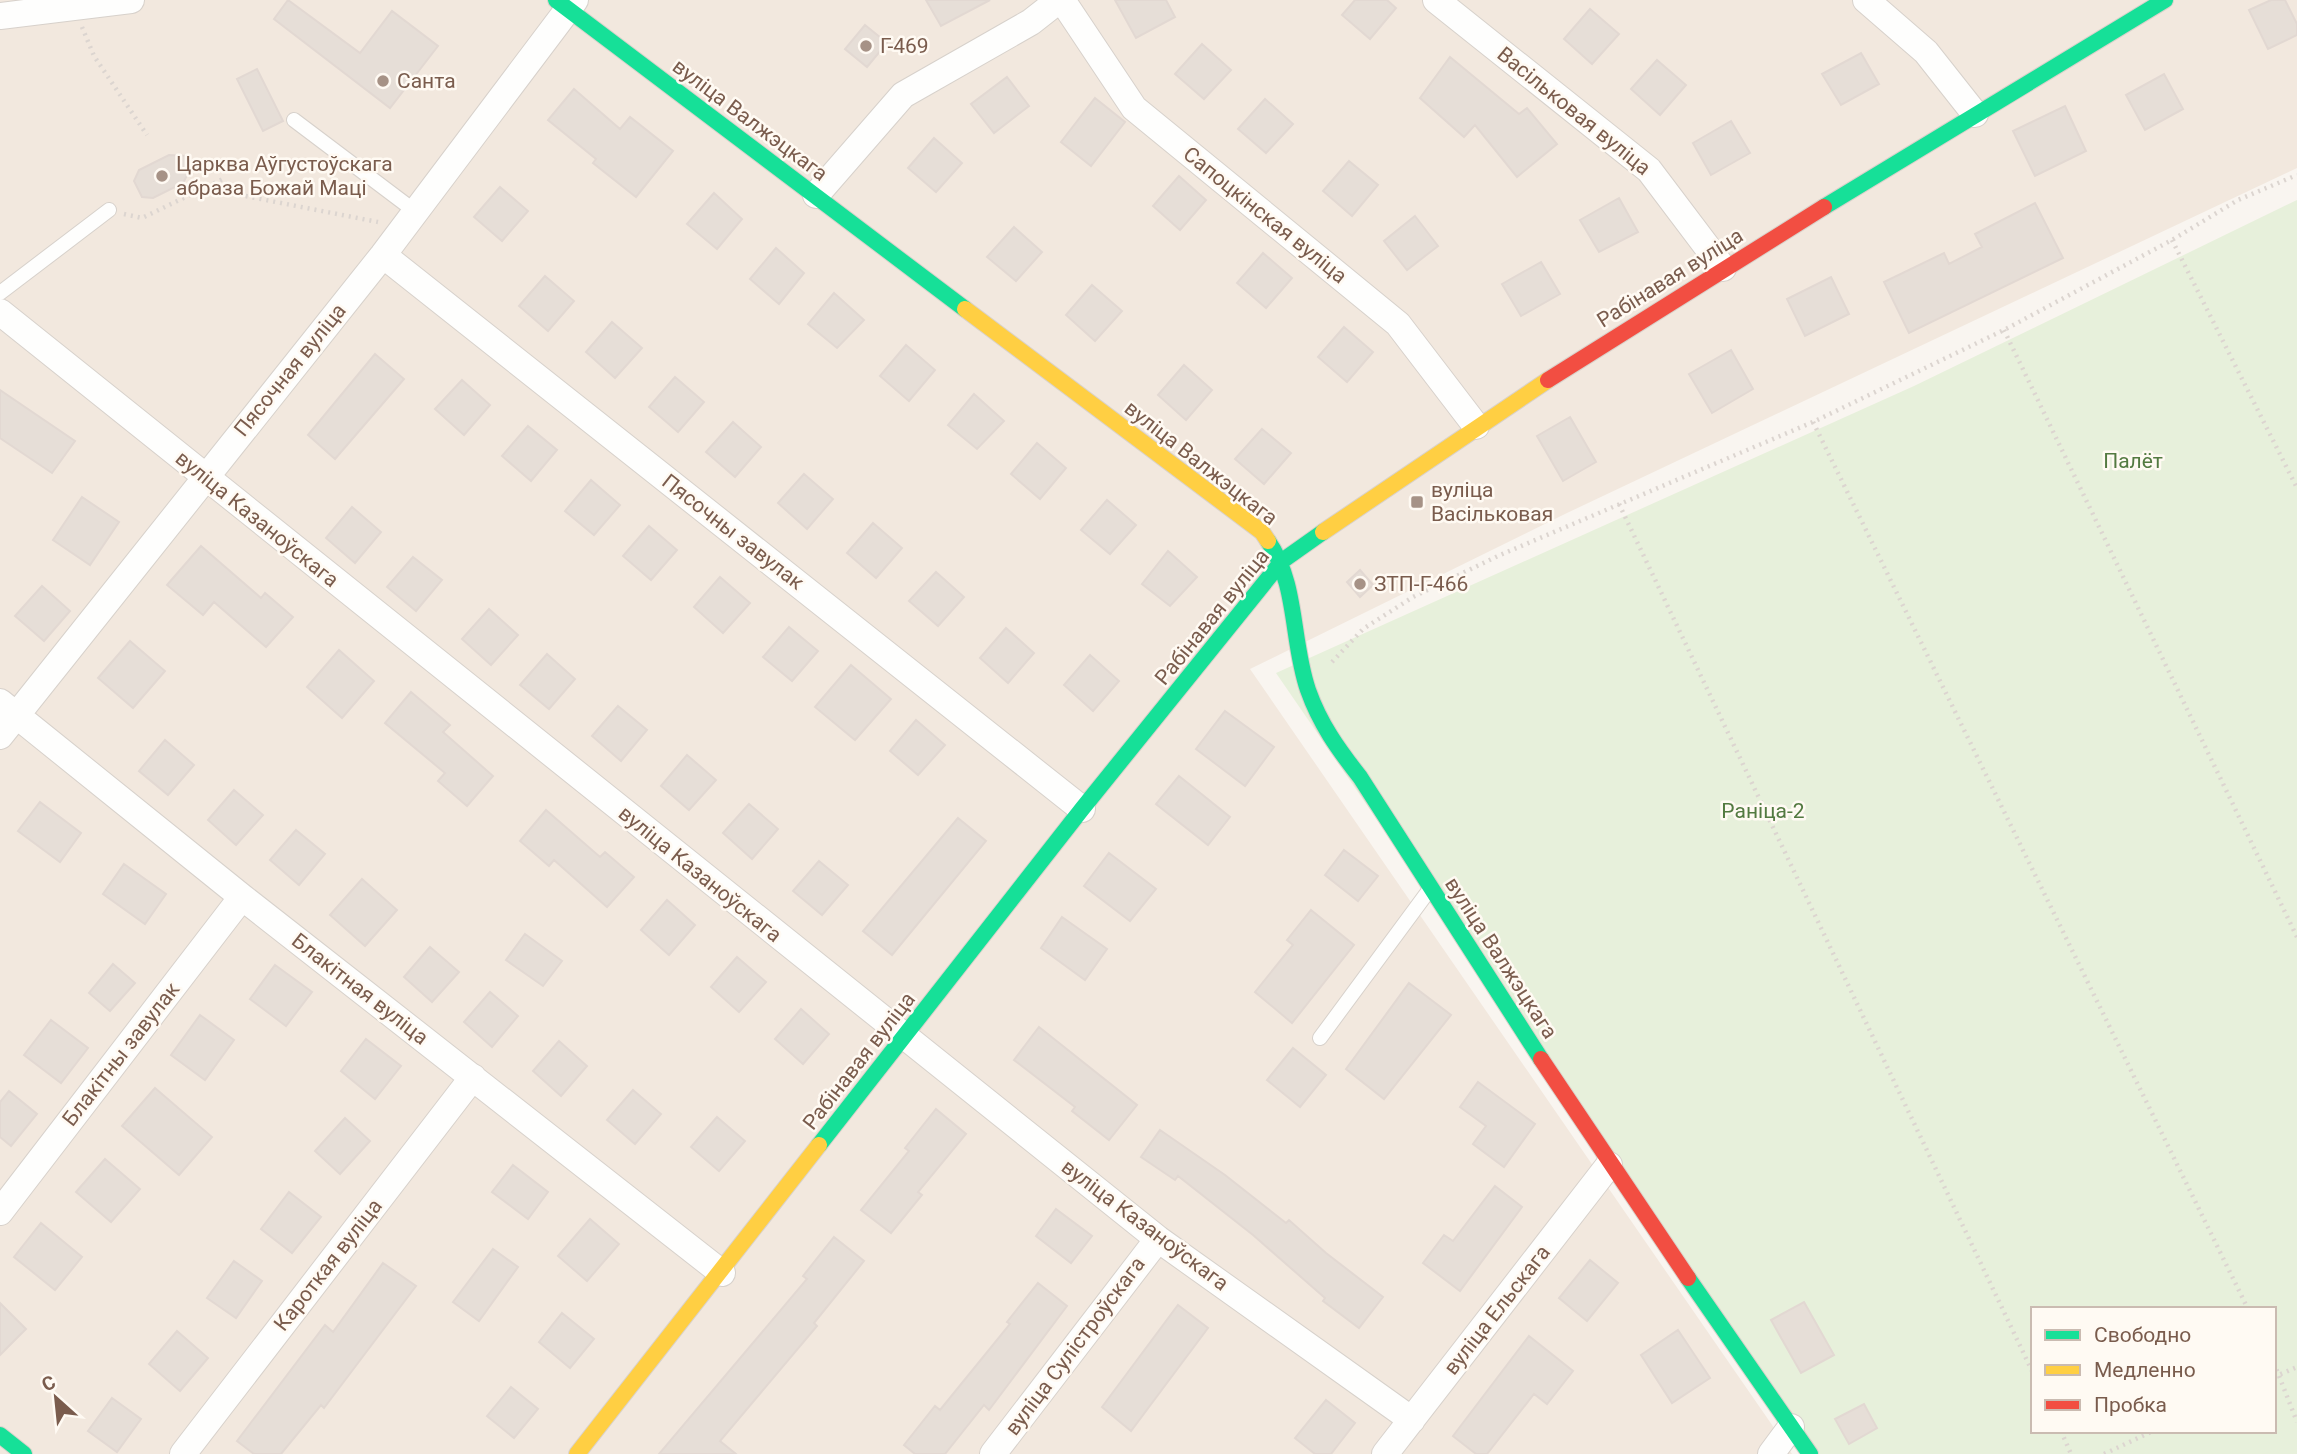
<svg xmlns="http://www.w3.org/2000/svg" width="2297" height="1454" font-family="Roboto,sans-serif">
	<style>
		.residential { fill: #f2e8de }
		.green { fill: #e7f0db; fill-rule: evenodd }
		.building { fill: #e6ded7; stroke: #e2d8d2; stroke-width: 2 }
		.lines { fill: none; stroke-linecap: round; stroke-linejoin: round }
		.lane-casing { stroke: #d7d1cb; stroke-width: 16 }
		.street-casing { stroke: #d7d1cb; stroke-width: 28 }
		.fast-casing { stroke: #d9d2cb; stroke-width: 18 }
		.slow-casing { stroke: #d9d2cb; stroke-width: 18 }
		.jam-casing { stroke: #d9d2cb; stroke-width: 18 }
		.path { stroke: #dcd5d0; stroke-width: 4.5; stroke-dasharray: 2 5; stroke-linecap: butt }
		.lane { stroke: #fefefd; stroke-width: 14 }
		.street { stroke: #fefefd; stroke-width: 26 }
		.fast { stroke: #16e098; stroke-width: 16 }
		.slow { stroke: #ffcf43; stroke-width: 16 }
		.jam { stroke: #f24e42; stroke-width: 16 }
		.poi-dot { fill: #a69286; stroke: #fffaf3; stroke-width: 2.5 }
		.labels { text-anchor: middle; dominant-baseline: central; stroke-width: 5; stroke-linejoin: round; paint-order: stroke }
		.poi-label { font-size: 21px; fill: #7a5c4d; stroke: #fffaf3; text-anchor: start }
		.street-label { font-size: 21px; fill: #7a5c4d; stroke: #fffaf3 }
		.park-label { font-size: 21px; fill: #537a41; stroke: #fffaf3 }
	</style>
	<rect width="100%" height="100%" fill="#f9f5f0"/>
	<path class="residential" d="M0 0H2297V168L1567 513 1250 669 1792 1454H0Z"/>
	<path class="green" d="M2297 200V1454H1813L1276 673 1914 386ZM2033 1309H2274V1431H2033Z"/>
	<path class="building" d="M288 0 360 53 392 11 438 46 390 108 274 19Z
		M926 0H990L941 26Z
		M1115 0H1166L1175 17 1136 38Z
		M1355 0H1387L1396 8 1370 39 1342 15Z
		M2271 0H2285L2297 24V35L2268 49 2249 10Z
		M1590 9 1619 34 1592 64 1564 39Z
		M865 25 887 43 867 67 845 49Z
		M1202 44 1231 70 1204 99 1175 74Z
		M1861 53 1879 84 1841 105 1822 74Z
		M1450 57 1519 114 1527 108 1557 144 1517 177 1475 125 1464 137 1420 98Z
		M1657 60 1686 85 1660 115 1631 89Z
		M257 69 283 121 263 131 237 79Z
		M2164 74 2183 109 2145 130 2126 95Z
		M1007 77 1029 106 994 133 971 104Z
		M574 89 620 129 630 117 673 151 636 197 593 163 596 159 548 120Z
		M1095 98 1125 122 1091 166 1061 142Z
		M1265 99 1293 124 1266 153 1238 129Z
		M2065 106 2086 151 2035 176 2013 131Z
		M1731 121 1750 153 1711 175 1693 143Z
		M934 138 962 163 936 192 908 168Z
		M169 155 186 156 191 168 183 183 153 198 142 197 134 181 139 170Z
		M1349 161 1378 185 1352 216 1323 191Z
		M1179 176 1206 200 1180 230 1153 206Z
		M500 187 528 211 502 241 474 217Z
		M714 193 742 219 717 249 687 224Z
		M1619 198 1638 232 1599 252 1580 220Z
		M2035 203 2063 258 1909 333 1884 282 1944 253 1949 264 1982 247 1975 234Z
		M1415 216 1438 246 1407 270 1384 241Z
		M1014 227 1042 252 1016 281 987 257Z
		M776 248 804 273 779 304 750 279Z
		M1263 253 1292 278 1266 308 1237 283Z
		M1541 262 1560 294 1521 316 1502 284Z
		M545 276 574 301 548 331 519 306Z
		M1831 277 1849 314 1805 336 1787 299Z
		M1092 285 1122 311 1095 341 1066 315Z
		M834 293 864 320 837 348 808 324Z
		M612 322 642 348 615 378 586 352Z
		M1344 327 1373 352 1347 382 1318 357Z
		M906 345 935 370 909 401 880 376Z
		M1731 350 1753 389 1712 413 1689 374Z
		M375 354 404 379 335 459 308 435Z
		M1184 365 1212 390 1186 420 1158 395Z
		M675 377 704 402 678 432 649 407Z
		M462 380 490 405 464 435 435 409Z
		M0 390 75 441 52 473 0 438Z
		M974 394 1004 421 977 449 948 425Z
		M1570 417 1596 462 1563 481 1537 436Z
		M733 422 761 447 735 477 706 452Z
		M528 426 557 450 531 481 502 456Z
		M1262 429 1291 453 1264 484 1235 459Z
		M1037 443 1066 468 1040 499 1011 474Z
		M804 474 833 499 807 529 778 503Z
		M591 480 620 505 594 535 565 511Z
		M82 497 119 522 90 565 53 540Z
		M1107 500 1136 525 1110 554 1081 530Z
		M352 507 381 532 355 563 326 538Z
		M873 523 902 548 876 578 847 553Z
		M649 526 677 550 651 580 623 556Z
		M201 546 261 598 265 593 293 617 266 647 214 602 203 615 167 585Z
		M1168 551 1197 577 1170 606 1142 584Z
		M413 557 442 580 416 611 387 587Z
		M1360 570 1373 585 1360 597 1347 582Z
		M936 572 964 597 938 626 909 601Z
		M720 577 750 603 723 633 694 607Z
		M42 586 70 611 44 641 15 616Z
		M489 609 518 635 491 665 462 639Z
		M789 627 818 651 792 681 763 657Z
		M1006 628 1034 653 1008 683 980 658Z
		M130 641 165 671 133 708 98 678Z
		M339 650 374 681 342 718 307 687Z
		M547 654 575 679 549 709 520 685Z
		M1090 655 1119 681 1093 711 1064 685Z
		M851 665 891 699 855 740 815 707Z
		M411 692 450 725 443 732 493 776 467 806 438 781 445 773 385 723Z
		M618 706 647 730 621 761 592 736Z
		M1225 711 1274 747 1245 786 1196 749Z
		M916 720 945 745 918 775 890 751Z
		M165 740 194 765 168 795 139 771Z
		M687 755 716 780 689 810 661 786Z
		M1179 776 1230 817 1208 845 1156 804Z
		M234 790 263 815 236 845 208 820Z
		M40 802 81 833 60 862 18 831Z
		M749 804 778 829 752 859 723 833Z
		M546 810 600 857 605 852 634 877 607 907 554 860 549 866 520 841Z
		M958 818 986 841 892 955 863 931Z
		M296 830 325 854 299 885 270 860Z
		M1344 850 1378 876 1358 901 1325 875Z
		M1109 853 1156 889 1130 921 1084 886Z
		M819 861 848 885 822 915 793 891Z
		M124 864 166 894 145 924 103 894Z
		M362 879 397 910 365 946 330 915Z
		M667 900 695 925 669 955 641 930Z
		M1311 910 1354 945 1292 1023 1255 992 1293 945 1287 940Z
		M1062 917 1107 949 1085 980 1041 948Z
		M525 934 562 961 543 986 506 960Z
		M430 947 459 972 432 1002 404 977Z
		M737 957 766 982 739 1012 711 987Z
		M113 964 135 983 110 1011 89 993Z
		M275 965 312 992 286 1026 250 999Z
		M1409 983 1451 1015 1384 1099 1346 1069Z
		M490 992 518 1016 492 1047 464 1022Z
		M801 1009 829 1034 803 1064 775 1039Z
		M200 1015 234 1040 205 1080 171 1055Z
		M51 1020 88 1048 61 1083 24 1055Z
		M1039 1027 1137 1105 1109 1140 1072 1111 1075 1107 1014 1060Z
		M366 1039 401 1066 375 1099 341 1071Z
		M559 1041 587 1066 561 1096 533 1071Z
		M1293 1048 1326 1075 1300 1107 1267 1080Z
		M1478 1082 1535 1124 1504 1167 1473 1144 1486 1126 1460 1107Z
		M155 1088 212 1137 179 1175 122 1126Z
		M633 1090 661 1114 635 1144 607 1120Z
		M9 1091 37 1114 11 1146 0 1137V1102Z
		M936 1109 966 1134 918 1192 922 1195 891 1233 861 1210 909 1151 905 1148Z
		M717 1117 745 1141 719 1171 691 1147Z
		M345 1118 370 1141 340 1174 315 1151Z
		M1160 1130 1225 1175 1286 1223 1289 1220 1326 1253 1383 1297 1359 1328 1323 1301 1325 1298 1253 1235 1178 1176 1175 1180 1141 1157Z
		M105 1159 140 1189 111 1222 76 1192Z
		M513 1165 548 1192 528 1219 492 1192Z
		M1495 1186 1522 1207 1460 1291 1423 1263 1444 1235 1453 1241Z
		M289 1192 321 1217 292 1253 261 1229Z
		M1056 1209 1092 1236 1071 1263 1036 1236Z
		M590 1219 619 1244 587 1281 558 1256Z
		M41 1223 82 1257 55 1290 14 1257Z
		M834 1237 864 1261 814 1323 817 1326 720 1441 736 1454H659L807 1279 803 1276Z
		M493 1249 518 1267 479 1321 453 1302Z
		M1590 1260 1618 1283 1587 1321 1559 1298Z
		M234 1261 262 1281 236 1318 207 1298Z
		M383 1263 416 1286 324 1408 321 1405 281 1454H254L237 1441 325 1325 333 1332Z
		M1038 1283 1067 1306 989 1410 984 1405 945 1454H915L904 1445 935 1406 940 1410 1010 1324 1007 1322Z
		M1804 1302 1834 1355 1801 1373 1771 1320Z
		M0 1303 26 1329 0 1355Z
		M1178 1305 1208 1328 1131 1431 1102 1407Z
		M562 1313 594 1339 570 1368 539 1342Z
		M1678 1330 1710 1378 1672 1403 1641 1355Z
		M177 1331 208 1358 180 1391 149 1364Z
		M1529 1336 1573 1371 1547 1404 1534 1394 1487 1454H1476L1453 1436Z
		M511 1387 538 1409 514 1438 487 1416Z
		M112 1398 141 1419 117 1452 88 1431Z
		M1326 1400 1355 1423 1331 1454H1315L1295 1438Z
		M1864 1404 1877 1428 1849 1444 1835 1419Z"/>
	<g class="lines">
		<defs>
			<path id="lane" d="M294 120 416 212
				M0 293 109 210
				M1320 1038 1430 889"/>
			<path id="street" d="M1062 0 1134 108 1398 324 1476 426
				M1436 0 1649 170 1723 268
				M1866 0 1926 52 1975 114
				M0 16 131 0
				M816 195 903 95 1031 22 1059 0
				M383 255 1082 809
				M0 312 1158 1239 1412 1420
				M0 702 242 897 722 1273
				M0 736 383 255 575 0
				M0 1212 242 897
				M183 1454 473 1077
				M993 1454 1158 1239
				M1385 1454 1609 1165
				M1771 1454 1791 1427"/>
			<path id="fast" d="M556 0 965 309
				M1824 207 2165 0
				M1268 541C1298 584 1291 641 1308 690 1320 724 1338 749 1360 777L1541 1059
				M819 1145 1082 809 1282 561 1323 532
				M1688 1278 1810 1454
				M0 1435 24 1454"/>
			<path id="slow" d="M965 309 1262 532 1268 541
				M1323 532 1548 380
				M577 1454 819 1145"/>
			<path id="jam" d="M1548 380 1824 207
				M1541 1059 1688 1278"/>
		</defs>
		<use href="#lane" class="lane-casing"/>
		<use href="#street" class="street-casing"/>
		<use href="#fast" class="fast-casing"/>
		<use href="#slow" class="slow-casing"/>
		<use href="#jam" class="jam-casing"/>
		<path class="path" d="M82 27 94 56 147 135
			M124 214 142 218 223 179 230 193 378 222
			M2172 240 2297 488
			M2004 330 2297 937
			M1813 422 2248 1309
			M1619 504 2033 1373
			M1332 662 1363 629 1413 597 1500 555 1813 422 2004 330 2172 240 2238 200 2297 175
			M2274 1363 2297 1422
			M2274 1377 2297 1367
			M2061 1431 2071 1454
			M2104 1454 2153 1431"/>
		<use href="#lane" class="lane"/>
		<use href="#street" class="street"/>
		<use href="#fast" class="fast"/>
		<use href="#slow" class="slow"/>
		<use href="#jam" class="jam"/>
	</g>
	<g class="poi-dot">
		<circle cx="866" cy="46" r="7"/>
		<circle cx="383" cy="81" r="7"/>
		<circle cx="162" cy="176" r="7"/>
		<rect x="1410" y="495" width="14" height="14" rx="3.5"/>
		<circle cx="1360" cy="584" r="7"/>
	</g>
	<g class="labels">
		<g class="poi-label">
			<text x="880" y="46">Г-469</text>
			<text x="397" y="81">Санта</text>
			<text x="176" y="164">Царква Аўгустоўскага<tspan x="176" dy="24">абраза Божай Маці</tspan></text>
			<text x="1431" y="490">вуліца<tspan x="1431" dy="24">Васільковая</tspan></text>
			<text x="1374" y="584">ЗТП-Г-466</text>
		</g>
		<g class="street-label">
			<text transform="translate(1574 111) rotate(39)">Васільковая вуліца</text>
			<text transform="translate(750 120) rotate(37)">вуліца Валжэцкага</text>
			<text transform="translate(1265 215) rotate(39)">Сапоцкінская вуліца</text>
			<text transform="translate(1670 278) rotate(-32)">Рабінавая вуліца</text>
			<text transform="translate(290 370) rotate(-51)">Пясочная вуліца</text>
			<text transform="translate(1201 463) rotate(38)">вуліца Валжэцкага</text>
			<text transform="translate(257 519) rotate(39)">вуліца Казаноўскага</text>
			<text transform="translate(733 532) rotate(38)">Пясочны завулак</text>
			<text transform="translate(1212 617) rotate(-51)">Рабінавая вуліца</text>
			<text transform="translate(700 874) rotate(39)">вуліца Казаноўскага</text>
			<text transform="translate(1501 958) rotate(57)">вуліца Валжэцкага</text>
			<text transform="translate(360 989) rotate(38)">Блакітная вуліца</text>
			<text transform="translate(121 1054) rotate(-52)">Блакітны завулак</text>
			<text transform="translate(859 1061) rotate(-52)">Рабінавая вуліца</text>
			<text transform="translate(1145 1225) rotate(37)">вуліца Казаноўскага</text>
			<text transform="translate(328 1265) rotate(-52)">Кароткая вуліца</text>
			<text transform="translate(1497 1310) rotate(-52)">вуліца Ельскага</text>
			<text transform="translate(1075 1346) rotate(-53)">вуліца Сулістроўскага</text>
		</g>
		<g class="park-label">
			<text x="2133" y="461">Палёт</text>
			<text x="1763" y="811">Раніца-2</text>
		</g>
	</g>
	<rect x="2031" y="1307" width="245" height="126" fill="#fffaf3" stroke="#cabbb1" stroke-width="2"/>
	<rect x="2045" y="1330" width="35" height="10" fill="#16e098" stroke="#cabbb1" stroke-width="2"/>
	<text x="2094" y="1342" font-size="21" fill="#7a5c4d">Свободно</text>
	<rect x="2045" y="1365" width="35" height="10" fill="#ffcf43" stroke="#cabbb1" stroke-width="2"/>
	<text x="2094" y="1377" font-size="21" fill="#7a5c4d">Медленно</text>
	<rect x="2045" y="1400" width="35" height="10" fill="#f24e42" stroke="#cabbb1" stroke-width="2"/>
	<text x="2094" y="1412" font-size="21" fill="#7a5c4d">Пробка</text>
	<g transform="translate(56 1398) rotate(333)" stroke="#fffaf3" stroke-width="5" paint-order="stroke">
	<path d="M0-5L12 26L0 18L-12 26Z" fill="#7a5c4d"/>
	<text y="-10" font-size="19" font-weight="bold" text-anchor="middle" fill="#7a5c4d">С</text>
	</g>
</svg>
